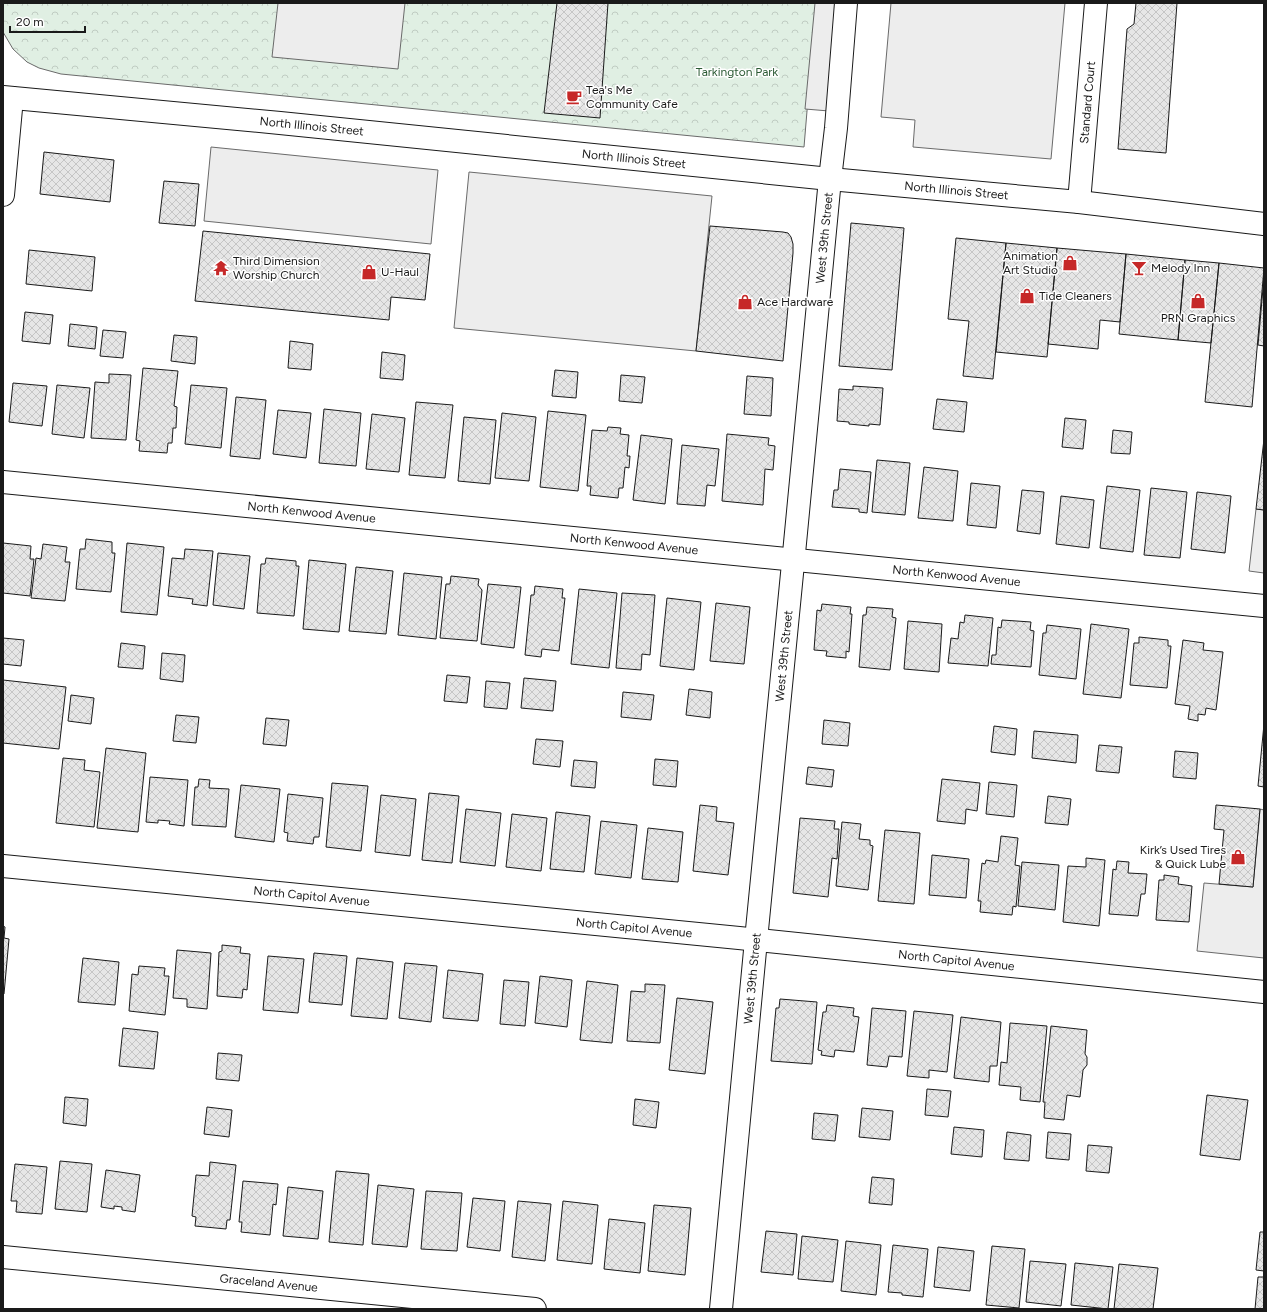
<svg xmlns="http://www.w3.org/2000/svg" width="1267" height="1312" font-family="Figtree,sans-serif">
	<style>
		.park { fill: url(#park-crowns); stroke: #6a6a6a }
		.parking { fill: #ededed; stroke: #6a6a6a }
		.building { fill: url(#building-cross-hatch); stroke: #1a1a1a }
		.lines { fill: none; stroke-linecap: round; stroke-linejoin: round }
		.street-casing { stroke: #1a1a1a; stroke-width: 24 }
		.secondary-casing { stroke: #1a1a1a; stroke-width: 24 }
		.street { stroke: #fff; stroke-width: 22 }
		.secondary { stroke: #fff; stroke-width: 22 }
		.labels { text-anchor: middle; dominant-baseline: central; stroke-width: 3; stroke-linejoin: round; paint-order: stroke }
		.park-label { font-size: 12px; fill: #2b5a34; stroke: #fff }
		.poi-label { font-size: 12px; fill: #1a1a1a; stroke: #fff; text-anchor: start }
		.street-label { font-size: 12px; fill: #1a1a1a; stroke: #fff }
	</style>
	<defs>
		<pattern id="park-crowns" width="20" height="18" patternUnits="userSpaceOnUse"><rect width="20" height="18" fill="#e0efe3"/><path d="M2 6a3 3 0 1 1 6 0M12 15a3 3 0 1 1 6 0" fill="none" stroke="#c0ccc2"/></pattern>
		<pattern id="building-cross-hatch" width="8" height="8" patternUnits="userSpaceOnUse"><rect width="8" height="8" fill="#e6e6e6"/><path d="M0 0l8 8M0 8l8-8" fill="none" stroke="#c5c5c5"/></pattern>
	</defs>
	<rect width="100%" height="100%" fill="#fff"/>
	<path class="park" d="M3 3H816L804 147 61 74 39 68 27 62 13 49 3 32Z"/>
	<path class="parking" d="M278 3H405L398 69 272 57Z
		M815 3H838L829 111 805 109Z
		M891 3H1065L1051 159 913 147 915 120 881 117Z
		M211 147 438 170 431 244 204 221Z
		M469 172 712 196 696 351 454 328Z
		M1256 509 1264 510V573L1249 571Z
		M1260 809 1264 810V958L1197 951 1204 883 1253 887Z"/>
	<path class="building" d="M557 3H608L600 118 544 113Z
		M1136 3H1177L1166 153 1118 149 1127 29 1134 24Z
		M44 152 114 160 110 202 40 194Z
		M164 181 199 184 195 226 159 223Z
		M851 223 904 228 892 370 839 366Z
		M710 226 783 232 788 233 791 237 793 244V253L783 361 696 351Z
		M203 231 430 254 425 300 391 297 389 320 195 301Z
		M956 238 1006 243 993 379 963 376 969 321 948 319Z
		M1006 243 1057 248 1047 357 996 352Z
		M1057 248 1126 254 1120 322 1100 320 1098 349 1048 344Z
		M29 250 95 257 92 291 26 284Z
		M1126 254 1185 260 1178 340 1119 334Z
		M1185 260 1219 263 1211 343 1178 340Z
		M1219 263 1264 268 1252 407 1205 402Z
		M1264 277V346L1258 345Z
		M25 312 53 315 50 344 22 341Z
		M70 324 97 327 95 349 68 346Z
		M103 330 126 332 123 358 100 356Z
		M174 335 197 337 195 364 171 361Z
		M290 341 313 344 311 370 288 368Z
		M382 352 405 355 403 380 380 378Z
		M143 368 178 371 174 406 177 407 176 428H173L172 443H168L167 453 139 451 140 441 136 440Z
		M555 370 578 372 576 398 552 396Z
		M109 374 131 375 126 440 91 438 95 382 109 383Z
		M621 375 645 377 642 403 619 401Z
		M747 376 773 378 771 416 744 414Z
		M13 383 47 386 42 426 9 422Z
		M57 385 90 388 84 438 52 434Z
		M191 385 227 388 221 448 185 444Z
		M853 386 883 388 880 425 869 424V426L849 424V422L837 421 839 389 853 390Z
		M236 397 266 400 260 459 230 456Z
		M937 399 967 402 964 432 933 429Z
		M416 402 453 405 445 478 409 475Z
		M324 409 361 413 356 466 319 463Z
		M278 410 311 413 306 458 273 454Z
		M548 411 586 415 578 491 540 487Z
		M502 413 536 417 529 481 495 478Z
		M372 414 405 418 399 472 366 469Z
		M464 417 496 420 490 484 458 481Z
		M1065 418 1086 420 1083 449 1062 447Z
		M608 427 621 428 620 434 629 435 627 456H630L629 468 625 467 623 488H619L618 498 590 495 591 486H587L592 430 607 431Z
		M1113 430 1132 432 1130 454 1111 453Z
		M727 434 769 438 768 445 775 446 773 470 765 469 763 505 722 501Z
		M641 435 672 439 665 504 633 500Z
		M1264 439V510L1256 509Z
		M682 445 719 449 715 486 707 485 705 506 677 504Z
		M877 460 910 463 905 515 872 512Z
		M924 467 958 471 953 521 918 518Z
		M840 469 871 472 867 513 859 512V509L832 507 834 490H838Z
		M971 483 1000 486 996 528 967 525Z
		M1107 486 1140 490 1133 552 1100 548Z
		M1151 488 1187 492 1180 558 1144 555Z
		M1022 490 1044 492 1040 534 1017 531Z
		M1197 492 1231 496 1225 553 1191 549Z
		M1061 496 1094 500 1089 548 1056 544Z
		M86 539 112 542V553H115L111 592 76 589 80 549H85Z
		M3 543 31 546 30 559H34L30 596 3 593Z
		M127 543 164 547 157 615 121 612Z
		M43 544 67 547 65 562H70L65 601 31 598 36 558 41 559Z
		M185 549 213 551 207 606 192 604 193 599 168 596 172 558 184 559Z
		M218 553 250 556 244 609 213 605Z
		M266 558 296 561V566H299L294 616 257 613 261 564H265Z
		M309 560 346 564 339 632 303 629Z
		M356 567 393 571 386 634 349 631Z
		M404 573 442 577 436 639 398 635Z
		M451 576 479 579 478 585 482 590 477 641 440 638 446 584H450Z
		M488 584 521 587 514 648 481 644Z
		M535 586 563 589 562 598H565L559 651 542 649 541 657 525 655 531 595H534Z
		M579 589 617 593 609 668 571 664Z
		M622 593 655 595 650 655 642 654 641 670 616 668Z
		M667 598 701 602 694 670 660 666Z
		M716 603 750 607 744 664 710 661Z
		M822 604 851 607 850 614H852L849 652 846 651V658L826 656 827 651 814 650 817 610 821 611Z
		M867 607 893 609 892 617 896 618 890 670 859 667 863 615H866Z
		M965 615 993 618 988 666 948 663 951 638 958 639 960 622 964 623Z
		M1002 620 1031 622 1030 630 1034 631 1031 667 991 664 992 655H996L998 627 1001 628Z
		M908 621 942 624 939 672 904 669Z
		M1091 624 1129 629 1121 698 1083 694Z
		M1047 625 1081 629 1076 679 1039 675 1043 633H1046Z
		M1139 637 1168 640V646H1171L1167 688 1130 685 1134 643H1139Z
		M3 638 24 640 21 666 3 664Z
		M1183 640 1204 643 1203 650 1223 652 1216 710 1206 708 1205 715 1198 714V721L1188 719 1190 706 1175 704Z
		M121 643 145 646 143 669 118 667Z
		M162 653 185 655 183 682 160 679Z
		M447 675 470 677 467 703 444 701Z
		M524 678 556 681 553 711 521 708Z
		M3 680 66 687 59 749 3 743Z
		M486 681 510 683 507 709 484 707Z
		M689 689 712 692 710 718 686 715Z
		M623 692 654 695 651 720 621 717Z
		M71 695 94 698 91 724 68 721Z
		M176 715 199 717 196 743 173 741Z
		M266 718 289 720 286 746 263 744Z
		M824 720 850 723 848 746 822 744Z
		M1264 724V787L1258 786Z
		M994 726 1017 729 1015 755 991 752Z
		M1034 731 1078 735 1076 763 1032 758Z
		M536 739 563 741 560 767 533 764Z
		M1099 745 1122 747 1119 773 1096 771Z
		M106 748 146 753 138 832 97 828Z
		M1175 751 1198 753 1196 779 1173 777Z
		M63 758 85 760 84 770 100 772 94 827 56 823Z
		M655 759 678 761 676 787 653 785Z
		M574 760 597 762 595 788 571 786Z
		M808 767 834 770 832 787 806 784Z
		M150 777 188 780 184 826 169 824 170 821 158 820V823L146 822Z
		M199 779 210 780 209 788 229 789 226 827 192 825 195 787H198Z
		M942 779 980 783 977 811 966 809 965 824 937 821Z
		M989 782 1017 785 1014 817 986 814Z
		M332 783 368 786 361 851 326 847Z
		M241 785 280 789 274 842 235 837Z
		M429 793 459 796 452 863 422 860Z
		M288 794 323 798 319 837H314L313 844 287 841 288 833 284 832Z
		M381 795 416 799 410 856 375 852Z
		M1048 796 1071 799 1068 825 1045 823Z
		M700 805 717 807 716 821 734 823 728 875 693 871Z
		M1216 805 1260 809 1253 887 1219 884 1224 830 1214 829Z
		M466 809 501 813 495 866 460 862Z
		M556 812 590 816 584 872 550 869Z
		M512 814 547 818 541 871 506 867Z
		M800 818 835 821 834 829H839L837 859 832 858 828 897 793 893Z
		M601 821 637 825 631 878 595 874Z
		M842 822 861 824 859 839 870 840V845L873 846 868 890 836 886Z
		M648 828 683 832 678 882 642 879Z
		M885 830 920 833 914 904 878 901Z
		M1001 836 1018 838 1015 865 1020 866 1016 907 1013 906 1012 915 980 912 981 901H978L982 863 985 864 986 860 998 862Z
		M932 855 969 859 966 898 929 895Z
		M1086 858 1105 860 1099 926 1063 922 1068 866 1086 867Z
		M1117 861 1129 862 1128 873 1147 874 1145 894H1141L1138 916 1109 914 1113 869 1116 870Z
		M1022 862 1059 865 1055 910 1018 906Z
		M1164 875 1179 877 1178 884 1192 886 1189 922 1156 920 1159 880H1164Z
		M3 926 5 927 4 938 9 939 4 994H3Z
		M222 945 241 947 240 953 250 954 247 990 243 989 242 998 217 996 219 952 222 951Z
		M177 950 211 953 207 1009 187 1007V999L173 998Z
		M314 953 347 956 342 1005 309 1002Z
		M268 956 304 959 298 1013 263 1010Z
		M83 958 119 962 115 1005 78 1002Z
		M357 958 393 962 387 1019 351 1016Z
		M405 963 437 966 431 1022 399 1018Z
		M139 966 165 968 164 976H169L165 1015 129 1011 132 974 138 975Z
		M448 970 483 974 478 1021 443 1018Z
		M540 976 572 980 567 1027 535 1023Z
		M504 980 529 982 525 1026 500 1024Z
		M587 981 618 985 612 1043 580 1040Z
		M645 984 665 985 660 1043 627 1041 631 991 645 992Z
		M677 998 713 1002 705 1074 669 1070Z
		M780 999 817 1002 812 1064 771 1061 776 1008H779Z
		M827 1005 854 1008 853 1016 859 1017 854 1052 835 1050 834 1057 821 1055 822 1051 818 1050 823 1012H826Z
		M872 1008 906 1011 902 1057 889 1056 887 1067 867 1065Z
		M914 1011 953 1015 947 1072 929 1070V1078L907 1076Z
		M961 1017 1001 1022 997 1066H990L989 1082 954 1078Z
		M1010 1023 1047 1026 1040 1102 1020 1100 1021 1087 999 1085 1001 1062 1007 1063Z
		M1051 1026 1087 1030 1085 1054 1087 1057V1065L1083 1070 1080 1097 1067 1095 1064 1120 1044 1118 1045 1102H1043Z
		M123 1028 158 1032 154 1069 119 1066Z
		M218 1053 242 1055 239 1081 216 1079Z
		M927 1089 951 1091 948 1117 925 1115Z
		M1207 1095 1248 1100 1240 1160 1200 1155Z
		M65 1097 88 1099 86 1126 63 1123Z
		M635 1099 659 1102 656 1128 633 1125Z
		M207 1107 232 1110 229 1137 204 1134Z
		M862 1108 893 1111 890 1140 859 1137Z
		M814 1113 838 1115 835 1141 812 1139Z
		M954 1127 984 1130 982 1157 951 1154Z
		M1007 1132 1031 1135 1029 1161 1004 1159Z
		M1048 1132 1071 1134 1069 1160 1046 1158Z
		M1088 1145 1112 1147 1109 1173 1086 1171Z
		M60 1161 92 1164 87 1212 55 1209Z
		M210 1162 236 1165 230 1220H227L226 1229 195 1226 196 1217 192 1216 196 1175 209 1176Z
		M15 1164 47 1167 42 1214 16 1212 17 1201H11Z
		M106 1170 140 1175 135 1212 122 1210V1207L114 1206V1209L101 1207Z
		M336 1171 369 1174 363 1245 329 1242Z
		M872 1177 894 1179 892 1205 869 1203Z
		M243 1181 278 1184 276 1205 273 1204 270 1235 241 1232 242 1222H239Z
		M378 1185 414 1189 407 1247 372 1244Z
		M288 1187 323 1191 318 1239 283 1236Z
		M426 1191 462 1193 457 1251 421 1249Z
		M473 1198 505 1201 500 1251 467 1247Z
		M518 1201 551 1204 545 1261 512 1257Z
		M563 1201 598 1205 592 1264 557 1260Z
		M654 1205 691 1208 685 1275 648 1271Z
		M609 1219 645 1223 640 1273 604 1269Z
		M766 1231 797 1234 793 1275 761 1272Z
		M1260 1232H1264V1271L1256 1270Z
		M802 1236 838 1240 833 1282 798 1279Z
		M846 1241 881 1245 876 1295 841 1291Z
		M893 1245 928 1249 923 1297 902 1295V1293L888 1292Z
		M992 1246 1025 1249 1019 1308 986 1305Z
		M938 1247 974 1251 970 1291 934 1287Z
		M1030 1261 1066 1264 1061 1306 1026 1302Z
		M1075 1263 1113 1267 1108 1309 1071 1305Z
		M1119 1264 1158 1268 1153 1309H1114Z
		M1258 1277H1264V1309H1255Z"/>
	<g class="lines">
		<defs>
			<g id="street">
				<path d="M3 195 12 98"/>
				<path id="s1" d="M1079 202 1096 3"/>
				<path id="s2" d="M3 482 1264 606"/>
				<path id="s3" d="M3 1257 535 1309"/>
				<path id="s4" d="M721 1309 756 940 795 543 830 179 836 128 846 3"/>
			</g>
			<g id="secondary">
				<path id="s5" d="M3 97 280 123 830 179 1079 202 1264 224"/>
				<path id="s6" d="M3 866 739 938 1264 992"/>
			</g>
		</defs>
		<use href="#street" class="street-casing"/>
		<use href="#secondary" class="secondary-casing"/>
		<use href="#street" class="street"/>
		<use href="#secondary" class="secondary"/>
	</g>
	<defs>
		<symbol id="cafe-bare" viewBox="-9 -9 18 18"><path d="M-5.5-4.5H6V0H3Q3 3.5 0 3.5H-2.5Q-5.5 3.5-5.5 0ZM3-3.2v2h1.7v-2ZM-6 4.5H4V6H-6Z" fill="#c62828" stroke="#fff" stroke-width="2.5" paint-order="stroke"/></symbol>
		<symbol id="shop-bare" viewBox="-9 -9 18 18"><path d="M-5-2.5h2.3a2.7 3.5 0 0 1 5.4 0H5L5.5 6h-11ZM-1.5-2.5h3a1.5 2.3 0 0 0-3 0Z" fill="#c62828" stroke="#fff" stroke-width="2.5" paint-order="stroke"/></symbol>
		<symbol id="temple-bare" viewBox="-9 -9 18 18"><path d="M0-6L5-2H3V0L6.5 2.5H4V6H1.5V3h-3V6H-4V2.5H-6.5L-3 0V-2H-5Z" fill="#c62828" stroke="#fff" stroke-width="2.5" paint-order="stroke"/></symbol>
		<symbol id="bar-bare" viewBox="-9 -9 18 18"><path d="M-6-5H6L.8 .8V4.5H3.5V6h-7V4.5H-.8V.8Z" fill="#c62828" stroke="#fff" stroke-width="2.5" paint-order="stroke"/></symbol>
	</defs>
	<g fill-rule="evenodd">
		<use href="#cafe-bare" x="563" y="86" width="22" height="22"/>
		<use href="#shop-bare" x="1059" y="252" width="22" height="22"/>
		<use href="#temple-bare" x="210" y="257" width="22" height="22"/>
		<use href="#bar-bare" x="1128" y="257" width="22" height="22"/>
		<use href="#shop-bare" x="358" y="261" width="22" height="22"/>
		<use href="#shop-bare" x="1016" y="285" width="22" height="22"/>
		<use href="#shop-bare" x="1187" y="290" width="22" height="22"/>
		<use href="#shop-bare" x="734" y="291" width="22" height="22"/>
		<use href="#shop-bare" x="1227" y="846" width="22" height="22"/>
	</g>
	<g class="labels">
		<g class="park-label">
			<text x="737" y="72">Tarkington Park</text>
		</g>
		<g class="poi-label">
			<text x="586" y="90">Tea's Me<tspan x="586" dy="14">Community Cafe</tspan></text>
			<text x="1058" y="256" text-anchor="end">Animation<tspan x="1058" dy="14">Art Studio</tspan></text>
			<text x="233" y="261">Third Dimension<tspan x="233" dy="14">Worship Church</tspan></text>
			<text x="1151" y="268">Melody Inn</text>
			<text x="381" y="272">U-Haul</text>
			<text x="1039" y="296">Tide Cleaners</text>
			<text x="757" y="302">Ace Hardware</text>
			<text x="1198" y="318" text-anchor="middle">PRN Graphics</text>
			<text x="1226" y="850" text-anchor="end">Kirk’s Used Tires<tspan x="1226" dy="14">&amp; Quick Lube</tspan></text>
		</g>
		<g class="street-label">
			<text stroke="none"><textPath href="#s1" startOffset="100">Standard Court</textPath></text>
			<text stroke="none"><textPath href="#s5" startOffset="310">North Illinois Street</textPath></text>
			<text stroke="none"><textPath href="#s5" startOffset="634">North Illinois Street</textPath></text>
			<text stroke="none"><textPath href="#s5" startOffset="958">North Illinois Street</textPath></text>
			<text stroke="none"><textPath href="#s4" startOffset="1076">West 39th Street</textPath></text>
			<text stroke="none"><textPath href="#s2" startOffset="310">North Kenwood Avenue</textPath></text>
			<text stroke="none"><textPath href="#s2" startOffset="634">North Kenwood Avenue</textPath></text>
			<text stroke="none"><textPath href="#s2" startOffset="958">North Kenwood Avenue</textPath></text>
			<text stroke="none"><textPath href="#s4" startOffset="656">West 39th Street</textPath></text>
			<text stroke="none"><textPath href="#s6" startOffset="310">North Capitol Avenue</textPath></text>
			<text stroke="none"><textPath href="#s6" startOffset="634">North Capitol Avenue</textPath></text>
			<text stroke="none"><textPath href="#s6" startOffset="958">North Capitol Avenue</textPath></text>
			<text stroke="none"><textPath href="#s4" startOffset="332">West 39th Street</textPath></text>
			<text stroke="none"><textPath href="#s3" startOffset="267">Graceland Avenue</textPath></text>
		</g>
	</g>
	<rect width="1267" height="1312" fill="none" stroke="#1a1a1a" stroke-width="8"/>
	<path d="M10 26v6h75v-6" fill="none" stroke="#1a1a1a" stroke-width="2"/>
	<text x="16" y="26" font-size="12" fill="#1a1a1a" stroke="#ffffff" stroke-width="3" paint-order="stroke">20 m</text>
</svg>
